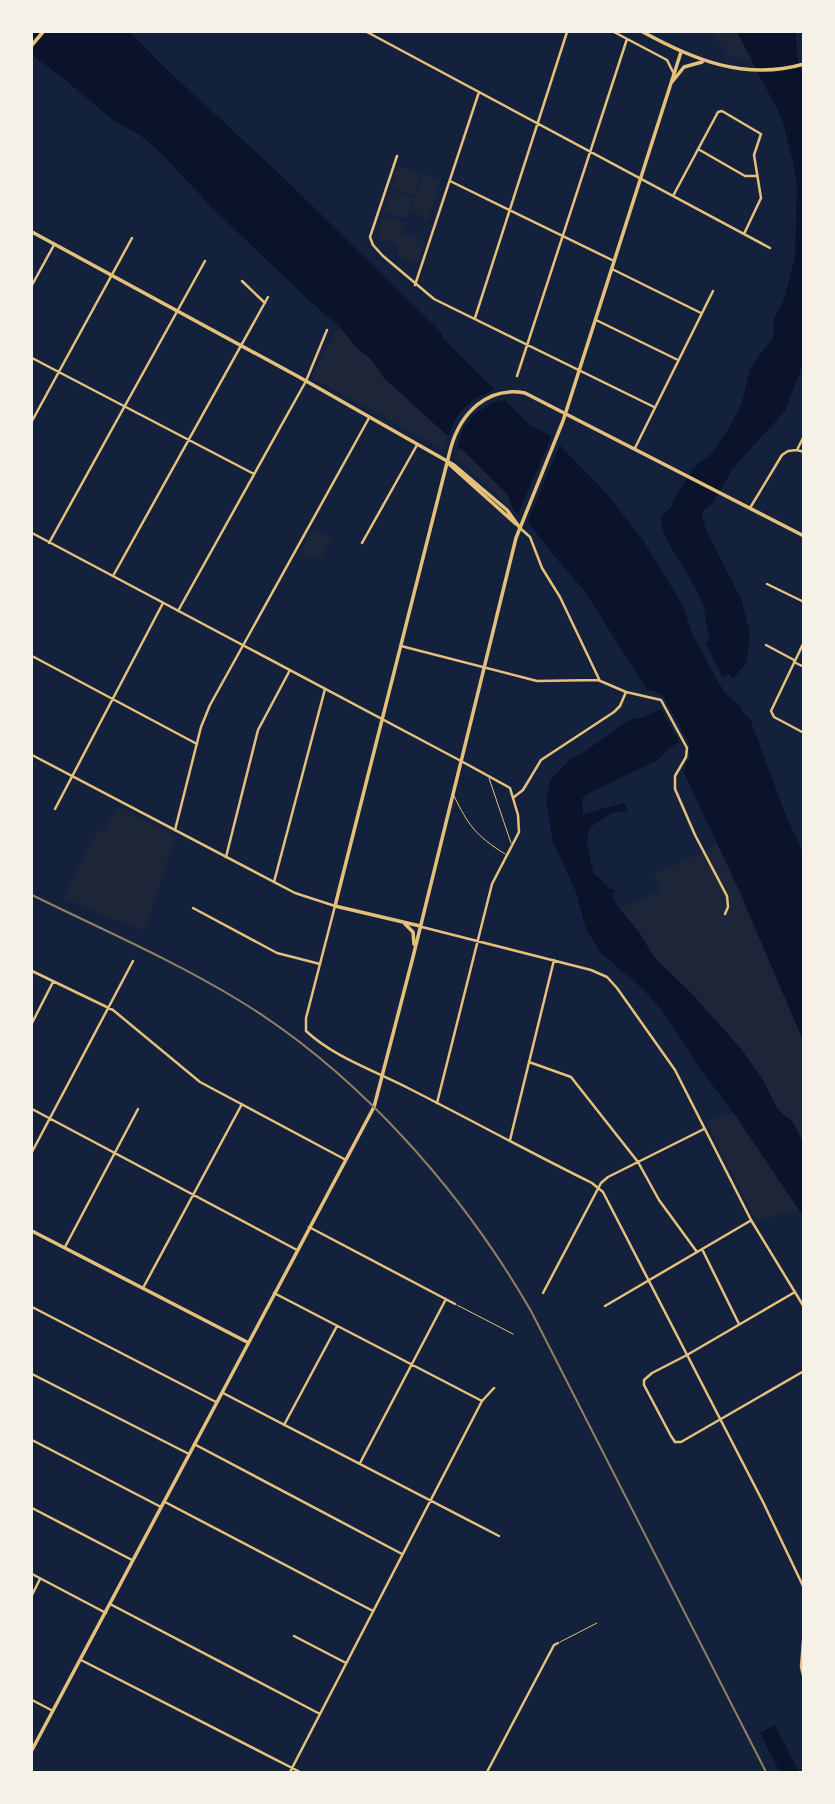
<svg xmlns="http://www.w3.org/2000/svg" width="835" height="1804" font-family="'Golos Text',sans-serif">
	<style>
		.green { fill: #1d2539 }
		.water { fill: #0b132b }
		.pier { fill: #14213d }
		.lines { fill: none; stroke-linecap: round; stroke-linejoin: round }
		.service { stroke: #e5c07b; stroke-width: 1 }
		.minor { stroke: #e5c07b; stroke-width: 2.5 }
		.tertiary { stroke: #e5c07b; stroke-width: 2.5 }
		.secondary { stroke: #e5c07b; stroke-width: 3.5 }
		.rail { stroke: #918062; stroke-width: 2 }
	</style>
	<rect width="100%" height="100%" fill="#14213d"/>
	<path class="green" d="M710 32H737L753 62 730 56Z
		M397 166 421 174 414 195 391 187Z
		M423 173 440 181 427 223 422 216 411 211Z
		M389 191 413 198 406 219 383 211Z
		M382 216 404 223 402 234 424 240 419 260 416 262 397 256 399 244 377 237Z
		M339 326 359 350 371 359 383 377 448 436 443 449 311 377Z
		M460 447 508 495 510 504 507 505 457 457Z
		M314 528 331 538 320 560 300 553Z
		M118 806 175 836 145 930 97 913 63 897 98 830 104 833Z
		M718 844 803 1040V1142L792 1121 778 1110 763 1080 741 1049 653 956 641 935 619 909 660 890 654 875Z
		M733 1112 801 1210 756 1220 706 1122Z"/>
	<path class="water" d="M32 32H130L161 64 287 181 440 331 443 338 531 426 550 435 606 493 643 540 683 606 692 633 718 682 727 695 740 705 741 710 750 719 785 813 803 853V1040L740 892 683 771 690 756 688 741 663 696 654 691H648L583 589 559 562 530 525 513 509 508 495 461 448 458 449 448 436 383 377 371 359 359 350 339 326 313 304 213 209 161 153 140 135 114 121 63 78 32 55Z
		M737 32H795C798 47 795 61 804 75L803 364 785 411 733 468 713 503 704 510 702 515 706 530 742 601 750 634 747 662 733 679 729 674 723 677 705 643 710 639C705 626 707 615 702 602 691 575 670 552 661 525V516L671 508 673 501 693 468 710 455 726 433 741 405 750 369 773 337 774 318 784 300 795 257 797 183 793 163 782 119Z
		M661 709 679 742 669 748 658 760 587 794 582 799 583 814 624 803 628 811 614 812 589 828 587 846 594 875 600 878 609 889H615L613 897 616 904 641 935 653 956 695 997 741 1049 763 1080 778 1110 792 1121 803 1142V1216L733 1112 700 1069 664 1013 643 989 600 952 586 929 576 892 553 842 546 801 550 781 569 760 581 754 631 719 644 717Z
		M775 1725 799 1772H780L760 1733Z"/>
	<path class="pier" d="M498 388 508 399 493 402 473 415 463 429 457 448 452 447 447 440 452 426 460 412 474 399Z
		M552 436 560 444 527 523 518 514Z"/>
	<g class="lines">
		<path class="service" d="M489 778 511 843
			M454 796C469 826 475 835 505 854
			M457 1305 513 1334
			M560 1642 597 1623"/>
		<path class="minor" d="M367 32 770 248
			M614 32 667 60 673 72
			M698 149 745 176H756
			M397 156 370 237 373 245 383 256 434 299 654 407
			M450 181 614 261
			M673 196 718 112 722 111 761 134 754 155 761 198 744 234
			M612 269 701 313
			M242 281 265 303
			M32 285 54 245
			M415 285 479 92
			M475 318 567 32
			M596 320 678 360
			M32 358 254 474
			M517 376 627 39
			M32 421 132 238
			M635 448 713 291
			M797 450 804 452
			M750 508 782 455 788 451 797 450 804 436
			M520 528 530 537 542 568 560 597 599 679
			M49 543 205 261
			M362 543 417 445
			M113 576 268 297
			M767 584 804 602
			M178 611 306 381 327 330
			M804 642 771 711 774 717 804 733
			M766 645 794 660
			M401 646 537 681 598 680 626 692 661 700 687 748 686 757 675 776V789L695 835 727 896 728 907 725 914
			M32 656 197 744
			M794 662 804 667
			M514 797 523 790 541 760 614 712 620 706 626 692
			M55 809 163 603
			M175 830 201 727 210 705 369 418
			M226 857 258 730 290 670
			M274 882 325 689
			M193 908 277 953 320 964
			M422 927 591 970 607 977 617 988 675 1070 751 1220 804 1307
			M32 971 113 1010 200 1082 346 1160
			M32 1023 53 982
			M529 1062 571 1077 638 1162 659 1200 697 1252
			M437 1103 492 884 519 832 518 815 510 788 461 761
			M32 1109 297 1250
			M510 1140 554 960
			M32 1152 133 961
			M309 1227 455 1304
			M65 1247 138 1109
			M702 1249 739 1324
			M143 1288 242 1104
			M795 1292 687 1355 652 1373 644 1380V1385L671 1436 675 1442H681L804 1371
			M274 1293 482 1401
			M543 1293 601 1183 608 1177 704 1129
			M605 1306 750 1221
			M32 1307 216 1402
			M32 1374 189 1454
			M223 1393 499 1536
			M284 1425 337 1326
			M32 1440 161 1507
			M194 1444 402 1554
			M360 1463 446 1299
			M165 1502 373 1611
			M32 1508 132 1560
			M32 1574 106 1613
			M32 1595 40 1579
			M110 1604 320 1714
			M294 1636 346 1663
			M81 1660 300 1772
			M32 1700 53 1711
			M290 1772 482 1401 494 1388
			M487 1772 554 1645 558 1643"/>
		<path class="tertiary" d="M32 533 461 761
			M32 755 295 893 335 906 306 1018V1031C335 1058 376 1071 410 1089 471 1120 531 1153 592 1183L603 1192 763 1502 804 1588
			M804 1628 801 1667 804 1679"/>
		<path class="secondary" d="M643 32C694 60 745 81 804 64
			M32 45 43 32
			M672 82 684 67 702 62
			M32 232 299 377 454 465 507 510 520 528
			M449 464 516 524
			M405 924 413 932 414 944
			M420 926 335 906 451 447C461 413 487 386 525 393L804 536
			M32 1231 247 1342
			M32 1750 374 1107 413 957 516 538 563 421 681 52"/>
		<path class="rail" d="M32 895C101 929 173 960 240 1001 358 1073 462 1191 531 1311L766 1772"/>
	</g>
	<rect width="835" height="1804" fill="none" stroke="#f6f1e7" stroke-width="66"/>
</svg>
